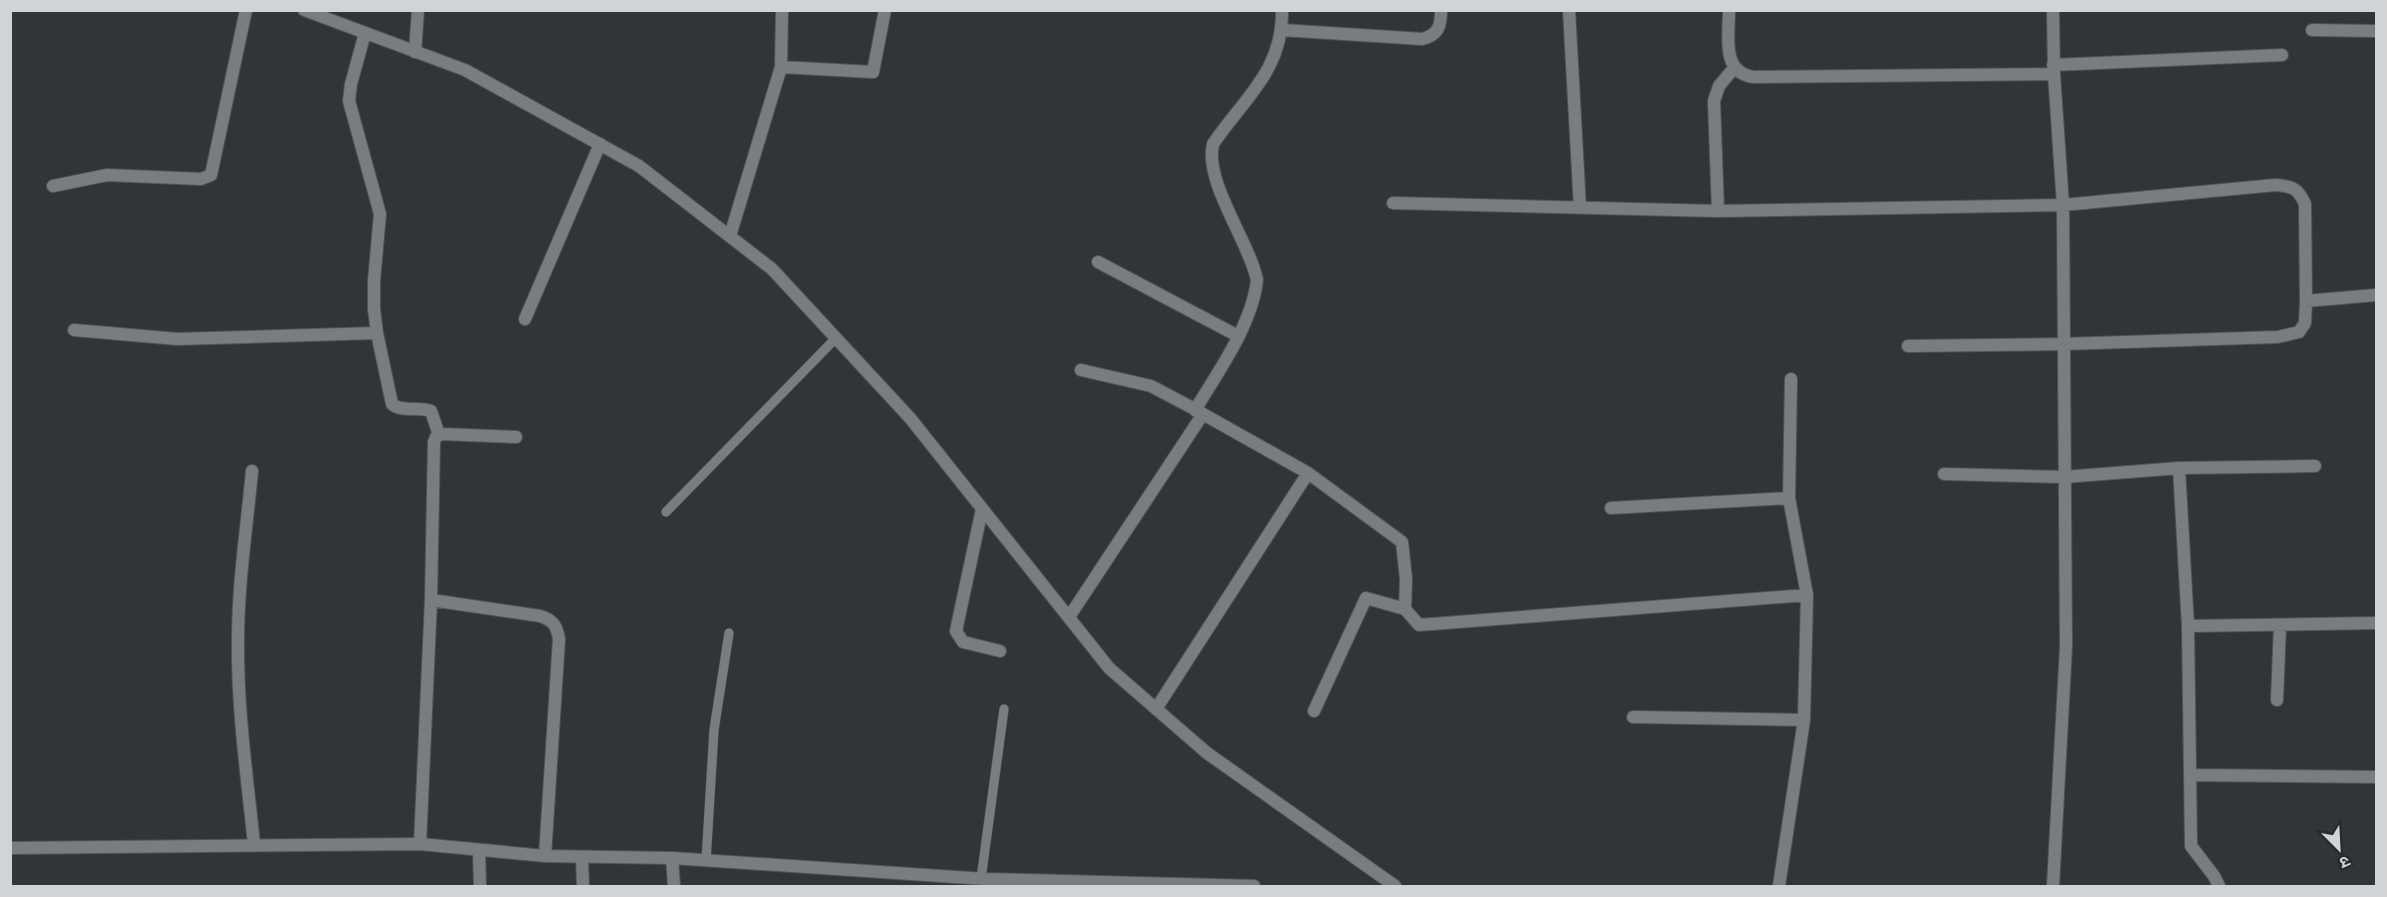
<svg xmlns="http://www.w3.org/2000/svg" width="2387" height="897" font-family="'Noto Sans','Noto Sans Devanagari',sans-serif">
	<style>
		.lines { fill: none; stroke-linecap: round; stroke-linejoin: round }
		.service-casing { stroke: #515355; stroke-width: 10 }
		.minor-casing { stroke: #515355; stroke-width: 14 }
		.tertiary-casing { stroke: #515355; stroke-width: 14 }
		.service { stroke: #7a7d80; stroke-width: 9 }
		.minor { stroke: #7a7d80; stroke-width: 12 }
		.tertiary { stroke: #7a7d80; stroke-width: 12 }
	</style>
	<rect width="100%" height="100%" fill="#323537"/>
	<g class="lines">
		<defs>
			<path id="service" d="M666 512 836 338
				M706 861 714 730 729 633
				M981 879 1004 709"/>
			<path id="minor" d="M782 10 781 67 873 72 885 10
				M1569 10 1580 208
				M1729 10C1729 36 1721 72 1753 77L2054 74
				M1282 30 1422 39C1438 35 1441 27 1441 10
				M2312 30 2376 31
				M365 33 351 84 349 101 380 214 374 281V309L377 333 392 404C402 413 419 406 431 411L439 435
				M415 52 418 10
				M2053 65 2282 55
				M53 186 107 175 201 179 211 175 246 10
				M1393 203 1718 211 2063 205 2275 185C2292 186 2298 188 2305 204L2306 301
				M1718 211 1714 101 1719 86 1734 68
				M730 236 781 67
				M1098 262 1238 336
				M525 319 600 144
				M74 330 177 339 377 333
				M1908 346 2064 344 2278 337 2299 332 2305 323 2306 301 2376 295
				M1081 370 1151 386 1202 413
				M1195 410C1218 372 1252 325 1257 280 1249 241 1204 182 1213 144 1244 98 1283 71 1282 10
				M2179 468 2315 466
				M252 471C247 526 238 583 238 639 237 708 247 776 254 844
				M1944 474 2064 477 2179 468 2188 626 2191 846 2214 876 2219 886
				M1789 498 1791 379
				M1611 508 1789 498 1807 595
				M982 509 956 631 963 642 1000 651
				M431 600 540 616C553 620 557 626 559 639L545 856
				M1069 617 1203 414 1308 473 1402 542 1406 579 1405 609 1419 625 1807 595 1804 720 1779 886
				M2188 626 2376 623
				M2277 700 2280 625
				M1156 709 1308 473
				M1314 711 1366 598 1405 609
				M1633 717 1804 720
				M2190 775 2376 777
				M420 844 431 600 434 442 436 437 442 434 516 437
				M479 851 480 886
				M582 858 583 886
				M672 858 674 886
				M2053 886 2066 646 2063 205 2054 74 2053 10"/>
			<path id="tertiary" d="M304 10 465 70 639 166 772 269 910 418 1109 668 1207 753 1395 886
				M10 848 420 844 545 856 672 858 985 879 1254 886"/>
		</defs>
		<use href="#service" class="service-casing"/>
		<use href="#minor" class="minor-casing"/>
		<use href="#tertiary" class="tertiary-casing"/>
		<use href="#service" class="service"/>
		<use href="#minor" class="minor"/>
		<use href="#tertiary" class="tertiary"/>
	</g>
	<rect width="2387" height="897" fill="none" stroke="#d1d3d4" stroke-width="24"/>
	<g transform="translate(2339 849) rotate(156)" stroke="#282b2d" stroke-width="4.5" paint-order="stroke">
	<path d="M0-4.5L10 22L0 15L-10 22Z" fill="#d1d3d4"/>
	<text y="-9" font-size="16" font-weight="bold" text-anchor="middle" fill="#d1d3d4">उ</text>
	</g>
</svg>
